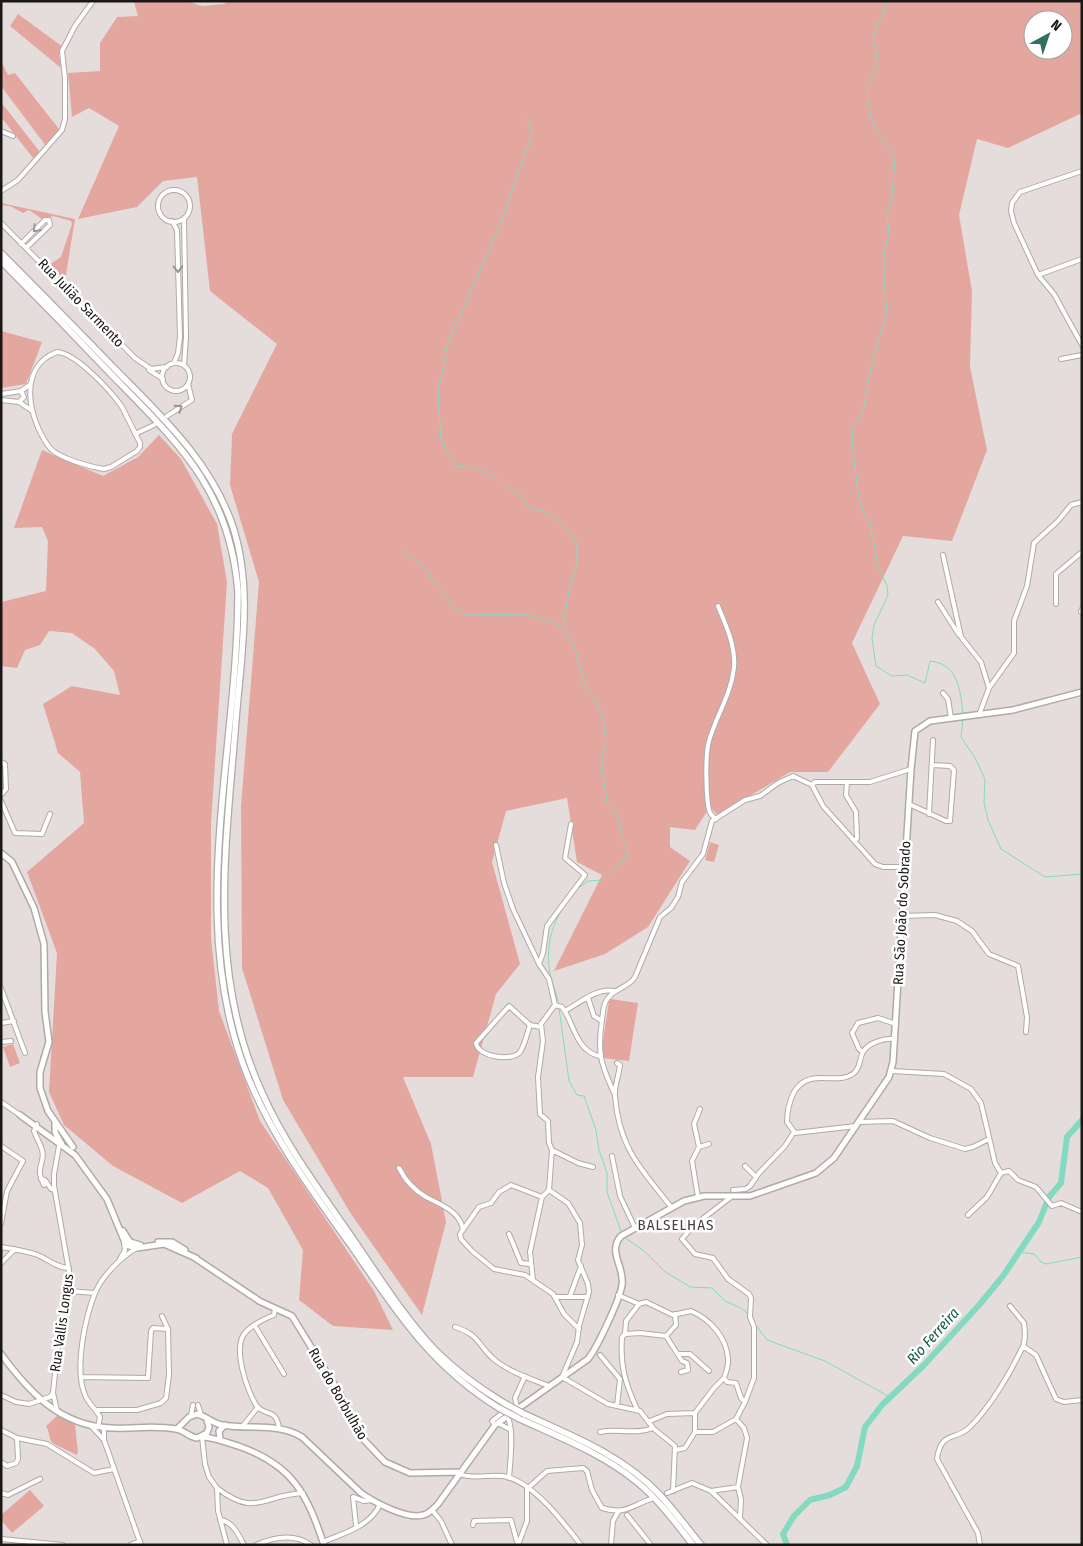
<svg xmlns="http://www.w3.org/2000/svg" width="1083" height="1546" font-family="'Fira Sans Condensed',sans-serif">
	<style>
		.green { fill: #e4a79f; fill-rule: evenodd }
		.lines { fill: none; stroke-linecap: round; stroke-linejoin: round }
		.stream { stroke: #83dac1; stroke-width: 1 }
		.river { stroke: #83dac1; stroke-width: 6 }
		.minor-casing { stroke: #b1a9a8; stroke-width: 6 }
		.major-casing { stroke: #b1a9a8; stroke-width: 8 }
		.highway-casing { stroke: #b1a9a8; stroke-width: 8 }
		.minor { stroke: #fff; stroke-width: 4 }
		.major { stroke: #fff; stroke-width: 5 }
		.highway { stroke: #fff; stroke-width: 5.5 }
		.highway-bridge-casing { stroke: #b1a9a8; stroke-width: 8; stroke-linecap: butt }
		.highway-bridge { stroke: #fff; stroke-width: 5.5 }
		.oneway { stroke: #989797 }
		.labels { text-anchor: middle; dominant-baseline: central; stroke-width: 5; stroke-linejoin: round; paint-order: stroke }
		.street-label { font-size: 14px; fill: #1a1717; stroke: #fff }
		.neighbourhood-label { font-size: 15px; letter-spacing: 1px; fill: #474140; stroke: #fff }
		.water-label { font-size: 15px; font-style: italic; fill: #155c4c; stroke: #fff }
	</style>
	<rect width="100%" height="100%" fill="#e5dddc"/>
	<path class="green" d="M131 1H186L202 6 224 4 227 1H1082V113L1008 148 977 139 959 215 972 291 970 367 987 450 952 541 903 536 852 643 880 704 828 772H790L718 815 712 809 708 810 695 830 670 827V847L690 861 648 927 605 954 554 971 602 875 577 862 567 798 506 811 492 862 520 964 496 994 473 1077H403L431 1144 446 1222 422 1315 351 1214 283 1100 242 968 241 806 259 582 230 485 232 434 277 344 210 291 197 177 163 181 137 207 78 219 119 126 89 108 72 117 68 73 100 71V43L117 17 138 16 134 2ZM1033 20H1063V50H1033Z
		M18 14 63 47 59 54 61 68 10 26Z
		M1 61 8 75 15 73 59 129 46 146 1 86Z
		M1 102 40 152 33 158 1 117Z
		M1 203 75 219 65 281 49 265 61 257 72 224 71 221 53 216 42 219 29 210 23 213 10 206 1 205Z
		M1 331 42 342 26 384 1 388Z
		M159 435 181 459 217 524 227 582 211 823V938L219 1011 260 1121 374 1291 393 1330 333 1326 299 1300 303 1250 268 1188 240 1171 182 1203 113 1166 64 1125 49 1092 57 953 27 872 84 823 80 772 58 753 43 704 72 686 120 695 114 671 95 649 72 633 49 631 40 645 25 650 17 668 1 666V602L46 591 48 541 42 527 14 528 42 450 103 476 138 457Z
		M710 842 719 845 714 862 705 860Z
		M611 999 638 1003 629 1061 602 1058 601 1054 609 1001Z
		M13 1044 20 1063 10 1067 3 1047Z
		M57 1416 75 1424 78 1453 76 1455C71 1451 53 1445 51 1441 49 1436 49 1431 46 1426Z
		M30 1490 44 1506 12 1533 1 1520V1515Z"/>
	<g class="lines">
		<path class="stream" d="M888 1 873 36 878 66 867 86 868 104 874 127 895 159 892 197 887 218 889 230 884 255V282L887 310 870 372 863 412 853 427 852 442 858 493 863 512 870 523 878 566 887 586 888 595 874 625 872 638 876 666 892 676 907 675 925 683 930 661C959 664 960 691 963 714
			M527 118 532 133 528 145 499 228 448 342 438 393 441 441 456 466 475 468 497 478 506 487 520 495 529 508 546 512 566 527 577 544V564L570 586 563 626 575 650 587 692 595 699 603 718 606 744 602 758V769L607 803C624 813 617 834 628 848L626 857 602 880 588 881 577 889
			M402 551 422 565 454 608 466 615 525 614 563 626
			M963 718 961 737 975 758 985 779 984 802 988 820 1001 849 1045 877 1082 874
			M558 1001C556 992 552 983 550 974 546 949 550 928 564 906
			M559 1008 569 1081 577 1095 584 1096 596 1130 599 1150 607 1173V1192L622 1234
			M624 1237 644 1251 665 1272 679 1280 690 1287 712 1288 725 1301 741 1308 748 1314
			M1018 1252 1034 1254 1041 1262 1046 1264 1082 1257
			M755 1324 767 1340 825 1361 890 1397"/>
		<path class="river" d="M787 1545 783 1534 794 1516 810 1500 830 1495 846 1487 857 1466 865 1427 882 1405 924 1365 980 1304 1003 1276 1039 1222 1049 1197 1061 1183 1067 1137 1082 1120"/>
		<defs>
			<path id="minor" d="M1 131 13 136
				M1082 171 1020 192 1012 203 1011 211 1014 223 1038 275 1054 294 1082 345
				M158 206a16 16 0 1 1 32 0a16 16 0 1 1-32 0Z
				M1 191 18 180 62 130 65 119V78L62 51 75 26 93 1
				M172 221 177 230 180 337 178 353 174 363
				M1 223 135 358 151 369 167 367
				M21 244 45 220H49L50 225 26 248
				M1038 275 1082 259
				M57 352C76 353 111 391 122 407 128 419 134 431 140 443V447L137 451 111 467 104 469C91 467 58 458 50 448 29 421 16 367 57 352Z
				M1061 359 1082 355
				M162 377a14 14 0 1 1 28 0a14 14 0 1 1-28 0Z
				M184 365 186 337 184 218
				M149 370 163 379
				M1 394 21 391 31 384
				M1 400 19 402 31 410
				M19 402 24 397 21 391
				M167 416 192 400 188 384
				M135 434 154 425
				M943 555 961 637 981 662 989 688
				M938 602 959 635
				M1056 604V574L1082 552
				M1081 612 1082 609
				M943 693 948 699 951 718
				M979 715 989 688 1014 653V621L1027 586 1034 543 1058 521 1071 505 1082 502
				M1 762 5 764 6 789 1 795
				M847 782 846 795 856 812 857 838 855 841
				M812 785 815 782H870L911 769
				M1 801 15 833 42 834 50 814
				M909 804 946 821H950L954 770 950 766 932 765
				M929 814 933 740
				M716 819C712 816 710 814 709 810 706 796 705 754 709 741 716 716 731 695 734 668 736 647 726 625 718 606
				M496 845 504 883 513 909 539 964 549 979 555 1005
				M902 916 935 915 957 921 972 931 989 954 1018 966 1027 1017 1026 1032
				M539 964 543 953 547 926 585 875 565 858 571 824
				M1 988 25 1053
				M588 998 594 1016 602 1021
				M565 1011C579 1003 598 987 614 991
				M1 1023 14 1021
				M530 1025C527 1033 525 1045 520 1052 512 1062 478 1057 476 1043L509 1006 530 1025 541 1027
				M1 1042 11 1041
				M863 1052 859 1049 852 1033 858 1023 878 1018 896 1024
				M617 1063 620 1065C619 1075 614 1087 615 1096 619 1148 641 1169 672 1208
				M892 1071 944 1074 971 1089 981 1103 995 1163 1001 1173 1009 1171 1018 1180 1036 1187 1052 1206 1061 1203 1082 1212
				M615 1095C601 1065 597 1053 602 1020 603 1013 603 1003 608 998 615 988 628 988 635 977L660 917 671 908 678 897 682 882 703 854 712 821 745 800 760 796 778 783 793 776 812 785 823 806 875 864 883 867H905
				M1 1102 20 1115
				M858 1122 893 1121 930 1138 965 1149 973 1147 989 1139
				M37 1124 34 1131C36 1137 40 1143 42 1150 46 1163 34 1166 44 1185
				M856 1126 795 1133 787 1122C787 1112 789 1102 794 1092 810 1066 836 1087 854 1073 861 1067 859 1059 863 1052 869 1042 885 1038 895 1039
				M1 1146 23 1161 7 1191 1 1224
				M699 1147 694 1124 700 1109
				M552 1150 578 1163 593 1167
				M612 1156 620 1196 635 1228
				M745 1166 756 1177
				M399 1168C405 1180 414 1190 426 1197 441 1205 460 1211 463 1230
				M41 1179 45 1180 51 1189 55 1190
				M549 1190 568 1203 580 1223 582 1245 578 1260 588 1284 589 1292 579 1326 577 1342 562 1377 608 1404 640 1411 654 1429 675 1446 673 1491
				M549 1190 552 1150 549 1143 548 1121 540 1114 538 1077 543 1041 541 1024 555 1005 562 1007C574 1023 576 1051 599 1056
				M733 1190 746 1189 750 1186 759 1173 785 1146 794 1132
				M542 1197 511 1185 499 1192 491 1203 479 1207 460 1234 461 1239 472 1251 494 1269 525 1275 553 1294 564 1314 579 1329
				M698 1197 692 1161 699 1147 709 1144
				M968 1215 987 1197 1001 1173
				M509 1234 521 1263 530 1264
				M1 1247C14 1249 28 1251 40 1256 50 1261 58 1268 69 1268
				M120 1259 125 1250 124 1243
				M1 1263 15 1249
				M533 1280 530 1252 542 1197 549 1190
				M69 1291 95 1293
				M618 1295 639 1304 626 1321 625 1334 622 1337C620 1366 625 1383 637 1409
				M570 1296 581 1266
				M556 1297H588
				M639 1304 646 1302 673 1315 691 1311C710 1319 727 1338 728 1359 729 1365 726 1372 724 1378
				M275 1308 274 1315C264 1319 250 1326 244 1334 233 1351 247 1389 256 1405 264 1417 276 1407 279 1428
				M255 1326 284 1374
				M455 1327C481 1335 478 1347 496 1361 512 1373 531 1379 549 1386
				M625 1334 640 1333 666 1336 682 1361 687 1363 688 1370 681 1372
				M666 1336 676 1325 675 1314
				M1023 1346 1036 1355 1056 1399 1064 1402 1082 1400
				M678 1354H690L709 1371
				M600 1355 620 1379 617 1406
				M82 1377 148 1378 151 1331 153 1328 168 1329
				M724 1378 727 1382 736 1383 741 1398 745 1402
				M1 1395 16 1402 29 1404 50 1397 53 1393
				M198 1405 201 1415
				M517 1408 515 1398 525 1376
				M97 1410H137L161 1403 166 1398 169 1375 168 1329 162 1316
				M57 1411 53 1393 60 1324 70 1277 54 1186V1174L59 1146 62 1143
				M695 1413V1432
				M191 1415 193 1405
				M506 1416C515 1423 510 1465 509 1478
				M736 1419 744 1428 747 1438 738 1487 741 1499 740 1518
				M650 1421 667 1414 695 1413 714 1388 724 1378
				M498 1423 511 1430
				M495 1425 492 1421 505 1411
				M91 1426 104 1440 141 1545
				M98 1427 100 1417C96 1409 88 1403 85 1395 74 1369 85 1318 95 1293 102 1276 121 1257 137 1248
				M242 1427 258 1407
				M1 1430 17 1438 47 1444 94 1473 114 1469
				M600 1432C616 1428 636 1435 653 1428
				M202 1437 205 1464 209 1477 217 1488 218 1511 227 1545
				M104 1440V1428
				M676 1450 685 1448 695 1432H713L736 1419 745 1402 754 1378V1327L750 1317 751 1298 749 1294 728 1279 713 1258 695 1254 682 1239 692 1227 731 1197
				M1 1462 7 1466 16 1463 18 1459 17 1438
				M459 1474C474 1480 492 1473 508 1477 536 1486 564 1523 581 1545
				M217 1488C256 1518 262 1495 303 1493
				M527 1489 547 1471 583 1468 587 1471 592 1490 602 1508C626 1515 630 1506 651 1499
				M711 1491 738 1487
				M1 1493 8 1495 40 1479
				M667 1493 692 1483 711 1491 767 1545
				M432 1510 441 1521 452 1545
				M627 1515 651 1545
				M220 1520C233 1521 239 1536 244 1545
				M356 1525 353 1497 364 1501 372 1500
				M473 1525 474 1521 511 1520 518 1545
				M1 1539 63 1545
				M323 1542C344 1533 371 1526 380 1504
				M130 1545 140 1541
				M256 1545C274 1537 294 1533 311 1545
				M518 1545 527 1521V1489
				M611 1545 613 1521 618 1512
				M980 1545 978 1533 937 1459C941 1430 956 1441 970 1427 991 1406 1011 1372 1023 1346 1026 1339 1025 1330 1024 1323L1010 1306"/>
			<path id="major" d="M1 853 12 862 34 908 44 944 45 1012 49 1042 40 1072V1088L48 1111 73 1147
				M20 1115 75 1155 107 1199 126 1245 137 1248 164 1244 196 1258
				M55 1123V1132L60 1141
				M123 1231 130 1242 140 1245
				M158 1242H172L185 1250
				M195 1258 261 1302
				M259 1301 292 1316 340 1394 364 1440 385 1462 410 1473 460 1472
				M1 1354C29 1392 60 1426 111 1428 132 1429 155 1425 176 1429 184 1430 189 1437 197 1438L207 1433 209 1427 207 1420
				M177 1429 189 1417 197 1414C206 1416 212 1423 222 1425 249 1430 277 1422 302 1437L361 1493C374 1502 407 1520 423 1515 429 1514 433 1509 438 1504L495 1425 588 1359C597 1348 620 1299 622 1285 625 1267 607 1252 621 1236L684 1201 704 1196H750L816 1173 834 1158 889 1077 893 1062 911 769 915 731 930 721 1013 710 1082 692
				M204 1437C216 1438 228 1443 241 1447 293 1466 307 1494 324 1545
				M220 1439 219 1431 225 1425"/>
			<path id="highway" d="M1 253C39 291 76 329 114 368 161 416 211 461 233 527 253 589 241 656 236 719 226 848 206 973 263 1095 284 1142 315 1184 344 1226 373 1267 400 1313 435 1350 456 1371 479 1388 504 1403
				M1 261C38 298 74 335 110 373 178 443 230 489 238 592 238 753 185 922 248 1077 273 1138 312 1191 350 1244 395 1309 429 1365 499 1408
				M524 1414C572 1436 622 1455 659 1494 674 1510 687 1528 701 1545
				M518 1418C559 1437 602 1453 637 1482 658 1499 676 1523 693 1545"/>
		</defs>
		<use href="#minor" class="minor-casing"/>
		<use href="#major" class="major-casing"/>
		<use href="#highway" class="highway-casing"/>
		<use href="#minor" class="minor"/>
		<use href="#major" class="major"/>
		<use href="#highway" class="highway"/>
		<defs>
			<path id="highway-bridge" d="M504 1403 524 1414
				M499 1408 518 1418"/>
		</defs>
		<use href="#highway-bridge" class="highway-bridge-casing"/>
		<use href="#highway-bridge" class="highway-bridge"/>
	</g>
	<defs><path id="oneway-chevron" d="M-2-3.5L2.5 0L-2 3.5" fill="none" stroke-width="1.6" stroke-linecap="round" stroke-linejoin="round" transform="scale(1.25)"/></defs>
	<g class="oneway">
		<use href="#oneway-chevron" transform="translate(36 229) rotate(135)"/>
		<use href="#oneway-chevron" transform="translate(178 269) rotate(89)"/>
		<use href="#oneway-chevron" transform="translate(179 408) rotate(-33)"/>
	</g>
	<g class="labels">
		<g class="street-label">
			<text transform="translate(81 303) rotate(46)">Rua Julião Sarmento</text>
			<text transform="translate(902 913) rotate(-87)">Rua São João do Sobrado</text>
			<text transform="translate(62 1323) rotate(-82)">Rua Vallis Longus</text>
			<text transform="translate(338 1394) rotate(60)">Rua do Borbulhão</text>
		</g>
		<g class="neighbourhood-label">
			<text x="676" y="1225">BALSELHAS</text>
		</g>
		<g class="water-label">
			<text transform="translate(933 1336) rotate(-48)">Rio Ferreira</text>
		</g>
	</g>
	<rect width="1083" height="1546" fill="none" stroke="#1a1717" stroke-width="5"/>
	<g transform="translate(1048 35) rotate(40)"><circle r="24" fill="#ffffff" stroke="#a3a2a2"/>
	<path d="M0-4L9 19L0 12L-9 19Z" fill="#2f705f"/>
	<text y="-8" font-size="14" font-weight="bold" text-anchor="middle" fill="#1a1717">N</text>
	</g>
</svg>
